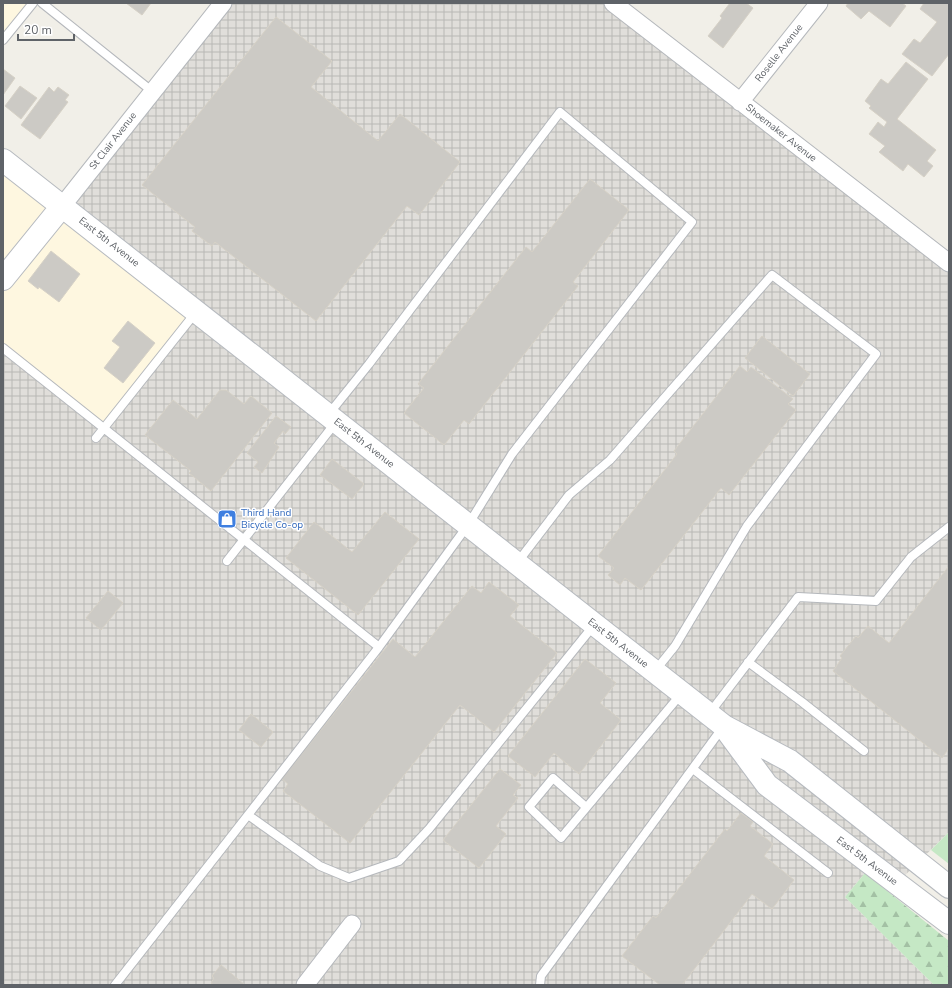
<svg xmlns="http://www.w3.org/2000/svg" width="952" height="988" font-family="'Nunito Sans',sans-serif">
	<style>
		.commercial { fill: #fef7e0 }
		.industrial { fill: url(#industrial-grid) }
		.grass { fill: #c5e8c5 }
		.forest { fill: url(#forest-firs) }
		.building { fill: #cccac5; stroke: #d6d1c6 }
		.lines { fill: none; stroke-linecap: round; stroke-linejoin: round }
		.lane-casing { stroke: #b5b8bc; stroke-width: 10 }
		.street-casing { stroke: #b5b8bc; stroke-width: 19 }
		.secondary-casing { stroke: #b6babf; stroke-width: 24 }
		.lane { stroke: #fff; stroke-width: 8 }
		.street { stroke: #fff; stroke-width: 17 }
		.secondary { stroke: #fff; stroke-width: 22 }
		.labels { text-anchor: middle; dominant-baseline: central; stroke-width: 3; stroke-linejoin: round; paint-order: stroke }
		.street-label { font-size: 10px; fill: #5f6368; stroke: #fff }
		.shop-label { font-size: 10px; fill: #366cbe; stroke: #fff; text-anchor: start }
	</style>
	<defs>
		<pattern id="industrial-grid" width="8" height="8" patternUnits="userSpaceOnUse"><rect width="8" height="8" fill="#e0deda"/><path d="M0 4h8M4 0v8" fill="none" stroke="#b9b8b5"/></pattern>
		<pattern id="forest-firs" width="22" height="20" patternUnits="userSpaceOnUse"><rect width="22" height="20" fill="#c5e8c5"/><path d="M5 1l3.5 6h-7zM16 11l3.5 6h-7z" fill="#a3c0a4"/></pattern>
	</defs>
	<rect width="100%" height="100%" fill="#f1efe8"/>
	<path class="commercial" d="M3 3H38L3 45Z
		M3 156 194 313 103 429 3 349Z"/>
	<path class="industrial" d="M218 3H623L949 261V832L888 892 865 873 845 897 934 985H3V349L104 429 194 313 59 200Z"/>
	<path class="grass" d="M949 832V864L931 850Z"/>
	<path class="forest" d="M865 873 949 941V985H934L845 897Z"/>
	<path class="building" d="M126 3H151L142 15Z
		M730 3H746L753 8 723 48 708 36 722 18 720 16Z
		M848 3H902L906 6 890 27 869 11 861 19 846 6Z
		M924 3H949V54L932 76 902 54 914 39 920 43 937 22 920 9Z
		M276 17 332 61 311 87 347 116 378 141 400 114 460 162 419 215 407 206 316 321 215 242 212 246 192 231 195 227 142 185Z
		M906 62 928 79 897 119 936 150 927 161 933 166 924 177 908 164 903 171 879 152 885 146 869 134 878 122 884 127 887 122 869 108 871 106 865 101 881 79 888 84Z
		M3 69 15 78 3 95Z
		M20 86 37 98 21 119 5 106Z
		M49 87 54 92 58 87 69 95 65 100 68 102 40 139 21 125Z
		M590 179 629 210 573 282 578 286 469 424 464 420 444 445 404 413 424 388 418 384 526 247 532 252Z
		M51 251 80 274 59 302 39 287 38 289 28 281Z
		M128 321 155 343 123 383 104 368 120 347 112 341Z
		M762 336 810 374 793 396 745 358Z
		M740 366 747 372 751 367 793 399 788 404 796 410 729 495 721 488 641 590 625 578 620 585 608 575 614 568 598 556 677 454 674 451Z
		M220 390H226L244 404 251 396 272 413 211 491 189 473 191 471 145 435 173 400 197 419Z
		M276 416 291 427 285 434 283 431 274 443 279 447 262 473 254 467 258 462 247 453Z
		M332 459 364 484 352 499 320 475Z
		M385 512 419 539 358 615 286 558 314 522 352 552Z
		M949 566V748L942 758 833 671 842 658 840 656 856 636 858 638 868 626 889 643Z
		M489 582 519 605 510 616 557 653 494 732 460 705 350 843 283 791 288 784 282 779 393 639 415 657 472 586 481 593Z
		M108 591 123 603 101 630 86 618Z
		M585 659 616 683 600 703 621 720 579 774 554 753 535 777 508 756Z
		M251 714 273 732 261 747 239 730Z
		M500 769 521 785 513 795 518 798 496 826 506 834 479 868 443 840Z
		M741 813 753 822 750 826 773 844 764 856 794 880 772 909 752 894 682 985H660L622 956 653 916 656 918 725 829 727 831Z
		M221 965 245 985H214L211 983 214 978 212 976Z"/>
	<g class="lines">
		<defs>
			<path id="lane" d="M42 3 153 92
				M3 40 33 3
				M3 348 379 647 468 525 512 454 692 222 560 112 369 364 328 415
				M96 438 196 312
				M227 561 336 422
				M517 563 569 495 610 460 772 275 876 354 747 526 675 646 655 671
				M379 647 248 815 320 866 349 878 399 861 429 829 594 625
				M748 662 802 702 864 751
				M709 714 798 597 876 601 911 557 949 527
				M693 769 828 873
				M586 807 553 778 529 807 561 838 681 694
				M115 985 248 815
				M540 985 541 976 723 727"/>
			<path id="street" d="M613 3 949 263
				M740 102 819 3
				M63 205 223 3
				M305 985 352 924"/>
			<path id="secondary" d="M3 160 724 726 790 761 949 887
				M3 279 63 205
				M727 731 767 785 949 923"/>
		</defs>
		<use href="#lane" class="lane-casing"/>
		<use href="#street" class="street-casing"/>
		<use href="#secondary" class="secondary-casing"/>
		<use href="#lane" class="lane"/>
		<use href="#street" class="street"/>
		<use href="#secondary" class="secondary"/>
	</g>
	<defs>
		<symbol id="shop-square" viewBox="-11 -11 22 22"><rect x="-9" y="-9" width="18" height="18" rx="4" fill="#3f7fe0" stroke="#fff"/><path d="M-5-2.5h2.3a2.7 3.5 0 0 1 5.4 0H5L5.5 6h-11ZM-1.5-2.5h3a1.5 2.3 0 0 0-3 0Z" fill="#fff"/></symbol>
	</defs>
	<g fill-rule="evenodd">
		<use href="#shop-square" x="216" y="508" width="22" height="22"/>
	</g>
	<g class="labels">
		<g class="street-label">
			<text transform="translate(779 53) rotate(-52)">Roselle Avenue</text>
			<text transform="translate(781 133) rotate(38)">Shoemaker Avenue</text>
			<text transform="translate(113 141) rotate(-52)">St Clair Avenue</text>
			<text transform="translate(109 242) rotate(38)">East 5th Avenue</text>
			<text transform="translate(364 443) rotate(38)">East 5th Avenue</text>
			<text transform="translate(618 643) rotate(38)">East 5th Avenue</text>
			<text transform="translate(867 861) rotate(37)">East 5th Avenue</text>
		</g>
		<g class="shop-label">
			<text x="241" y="513">Third Hand<tspan x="241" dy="12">Bicycle Co-op</tspan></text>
		</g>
	</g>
	<rect width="952" height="988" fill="none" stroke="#5f6368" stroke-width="8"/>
	<path d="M18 34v6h56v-6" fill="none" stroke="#5f6368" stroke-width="2"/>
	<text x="24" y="34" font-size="12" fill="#5f6368" stroke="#ffffff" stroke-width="3" paint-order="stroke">20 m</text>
</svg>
